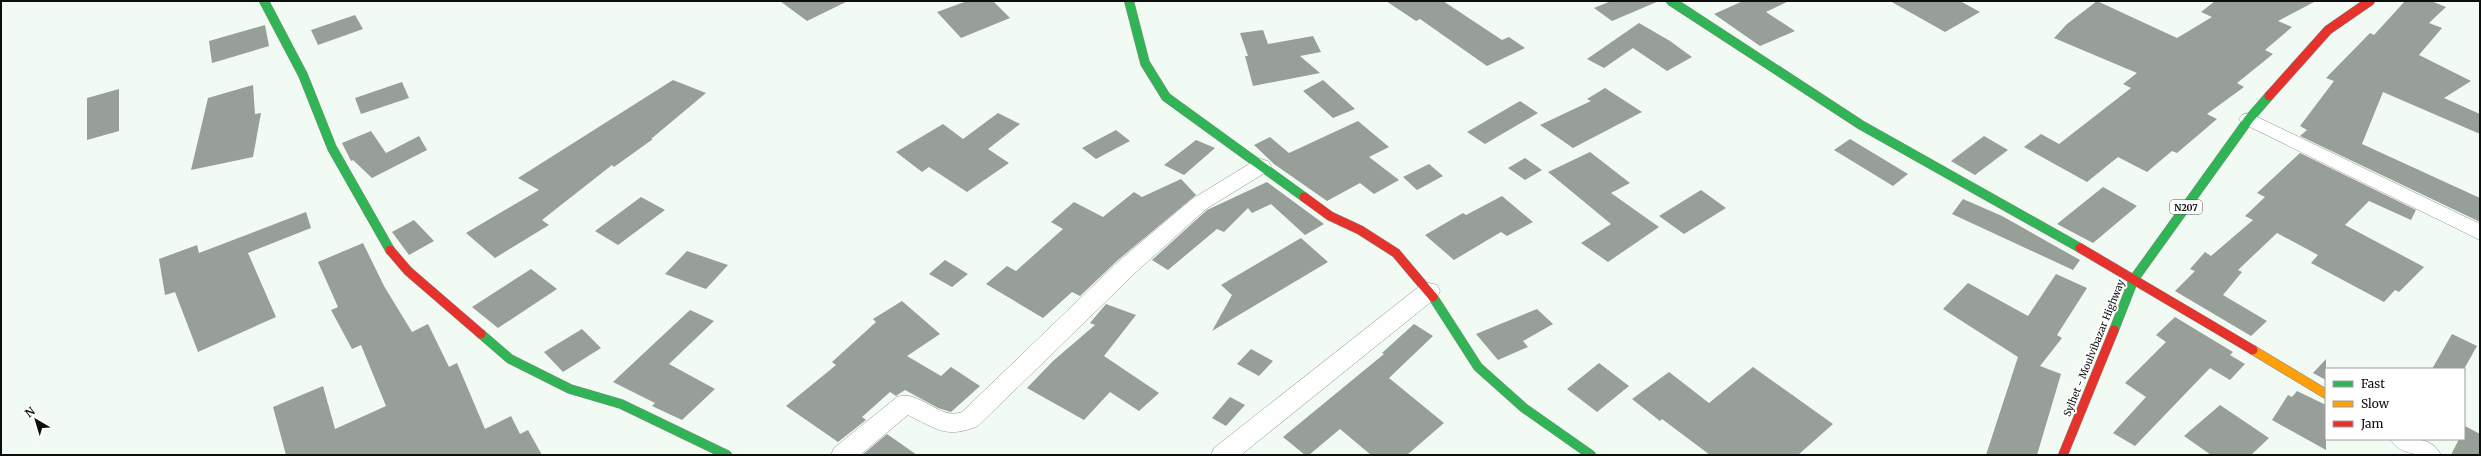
<svg xmlns="http://www.w3.org/2000/svg" width="2481" height="456" font-family="Merriweather,serif">
	<style>
		.building { fill: #989e98 }
		.lines { fill: none; stroke-linecap: round; stroke-linejoin: round }
		.street-casing { stroke: #909491; stroke-width: 1 }
		.fast-casing { stroke: #878b87; stroke-width: 10 }
		.slow-casing { stroke: #878b87; stroke-width: 10 }
		.jam-casing { stroke: #878b87; stroke-width: 10 }
		.street { fill: #fdfefd; fill-rule: evenodd }
		.fast { stroke: #30b455; stroke-width: 9 }
		.slow { stroke: #ff9f0a; stroke-width: 9 }
		.jam { stroke: #e5322d; stroke-width: 9 }
		.labels { text-anchor: middle; dominant-baseline: central; stroke-width: 4; stroke-linejoin: round; paint-order: stroke }
		.shield { fill: #fff; stroke: #565656; stroke-width: 1 }
		.shield-label { font-size: 9px; font-weight: bold; fill: #0d0d0d }
		.street-label { font-size: 10px; fill: #0d0d0d; stroke: #fff }
	</style>
	<rect width="100%" height="100%" fill="#f2fbf3"/>
	<path class="building" d="M780 1H848L807 21Z
		M967 1H993L1010 18 961 38 937 12Z
		M1386 1H1443L1502 40 1509 37 1525 48 1487 66 1420 19 1416 21Z
		M1611 1H1659L1612 21 1594 8Z
		M1743 1H1789L1766 12 1795 31 1760 46 1714 14Z
		M1890 1H1960L1980 12 1945 32Z
		M2097 1 2177 38 2212 17 2201 12 2215 1H2316L2278 21 2292 27 2265 50 2273 54 2237 83 2244 87 2207 114 2217 119 2177 153 2172 151 2147 172 2118 157 2087 182 2024 147 2041 134 2059 144 2131 88 2123 84 2137 73 2054 38 2067 24Z
		M2405 1H2431L2446 7 2429 23 2442 28 2419 55 2471 81 2444 98 2480 114V134L2383 92 2362 144 2480 198V222L2300 136 2307 130 2300 126 2334 81 2326 78 2370 33 2374 35Z
		M355 15 363 29 318 45 311 30Z
		M1639 23 1670 41 1692 57 1667 71 1633 48 1604 68 1587 59Z
		M265 25 269 46 212 63 209 41Z
		M1263 30 1268 44 1313 36 1321 52 1300 56 1320 73 1253 86 1245 56H1248L1240 33Z
		M673 80 706 93 651 139H653L614 167 612 165 542 220 549 225 495 258 466 233 539 190 518 178Z
		M1323 80 1355 109 1333 118 1303 91Z
		M402 82 409 98 361 114 355 98Z
		M253 85 255 114 261 113 253 157 191 170 208 98Z
		M1605 88 1642 112 1573 148 1540 125 1591 101 1587 99Z
		M119 89V131L87 140V98Z
		M1520 101 1538 113 1485 144 1467 132Z
		M998 113 1020 124 988 149 1009 163 967 192 929 167 922 172 896 152 943 124 963 139Z
		M1358 121 1389 147 1369 157 1399 180 1374 194 1360 183 1327 201 1274 164 1254 145 1270 137 1289 153Z
		M1116 130 1130 141 1096 159 1082 148Z
		M371 131 386 153 419 136 427 150 372 178 353 160 351 161 342 143Z
		M1984 136 2008 150 1975 175 1951 161Z
		M1850 139 1908 174 1893 186 1834 150Z
		M1196 140 1215 148 1184 175 1164 165Z
		M1590 152 1630 183 1611 193 1659 227 1608 262 1581 243 1611 224 1548 172Z
		M2300 153 2416 210 2411 220 2369 201 2345 225 2424 267 2399 292 2395 290 2384 302 2311 263 2318 255 2277 233 2238 270 2242 272 2223 295 2267 321 2251 336 2175 291 2195 271 2190 269 2205 252 2211 256 2253 220 2245 216 2265 197 2257 193Z
		M1525 158 1542 170 1525 180 1508 168Z
		M1429 164 1443 176 1417 190 1403 177Z
		M1181 179 1196 195 1118 260 1080 296 1072 292 1043 318 986 284 1007 266 1016 271 1063 229 1051 222 1074 202 1103 217 1134 192 1142 197Z
		M1267 182 1324 224 1305 235 1271 204 1252 213 1248 208 1224 232 1217 229 1168 270 1152 260 1207 210Z
		M2103 187 2137 206 2093 243 2057 224Z
		M1701 190 1726 208 1684 234 1659 216Z
		M1502 196 1533 222 1507 236 1501 232 1454 260 1425 235 1463 213 1466 215Z
		M641 197 665 210 618 245 595 231Z
		M1963 199 2002 216 2080 260 2073 270 1952 214Z
		M306 212 311 228 248 253 276 317 198 352 175 292 165 295 159 259 197 245 199 253Z
		M414 220 434 241 409 255 392 232Z
		M1301 238 1328 262 1212 331 1232 295 1221 285Z
		M363 243 384 286 412 332 428 324 449 367 457 363 485 429 511 416 520 434 528 430 542 455H286L273 407 323 386 335 429 386 406 361 345 352 349 331 310 338 307 318 262Z
		M687 251 728 265 706 289 665 274Z
		M945 260 968 274 952 287 929 274Z
		M531 269 557 289 498 328 472 307Z
		M2056 274 2087 288 2057 335 2062 338 2040 366 2061 374 2037 455H1986L2018 357 1943 309 1968 283 2028 316Z
		M902 301 940 334 907 356 941 376 951 367 980 386 951 412 938 408 905 390 896 396 890 392 862 417 866 420 838 442 786 406 836 365 832 362 876 322 873 319Z
		M1106 304 1136 315 1104 356 1159 393 1139 411 1110 392 1084 420 1027 388 1053 361 1095 325 1090 323Z
		M1537 309 1553 324 1523 341 1528 347 1498 360 1476 334Z
		M690 310 714 321 669 364 715 389 682 420 652 406 655 403 613 382Z
		M2175 317 2233 352 2230 355 2245 364 2230 380 2210 368 2135 446 2113 433 2146 397 2125 383 2166 342 2156 335Z
		M1414 324 1433 336 1389 378 1444 423 1407 455H1371L1340 429 1309 455H1305L1283 437 1384 354 1382 353Z
		M582 329 601 348 563 372 544 352Z
		M2452 334 2477 346 2464 369H2432Z
		M1251 349 1273 361 1259 376 1237 364Z
		M2326 359V380L2313 373Z
		M1599 363 1629 386 1597 412 1567 389Z
		M1753 367 1833 424 1798 455H1710L1662 419 1660 421 1632 399 1669 372 1709 403Z
		M2297 391 2326 405V450L2272 420 2288 395 2292 397Z
		M1230 397 1245 405 1226 426 1212 418Z
		M2220 405 2269 438 2251 455H2211L2184 436Z
		M2465 426 2480 434V455H2451L2459 439H2464Z
		M887 434 917 455H862Z"/>
	<g class="lines">
		<defs>
			<path id="street" d="M2249 113 2480 224V240L2242 123 2239 119 2242 115Z
				M1261 159 1268 161 1271 166 1268 171 1206 209 1135 273 978 426C946 439 937 429 908 415L860 455H831L834 448 897 397C920 389 939 421 962 412L1119 261 1192 199 1254 161Z
				M1429 283 1437 285 1440 291 1437 297 1241 455H1211L1214 448 1421 285Z
				M2390 439C2409 439 2431 435 2441 455 2422 455 2400 456 2390 439Z"/>
			<path id="fast" d="M264 1 303 75 332 148 390 250
				M1129 1 1145 63 1166 97 1304 197
				M1671 1 1861 125 2080 248
				M1433 297 1478 367 1524 408 1591 455
				M2114 330 2134 279 2249 119 2269 96
				M481 334 510 359 570 389 621 404 727 455"/>
			<path id="slow" d="M2253 350 2326 394"/>
			<path id="jam" d="M2269 96 2328 30 2370 1
				M1304 197 1330 216 1360 230 1396 253 1433 297
				M2080 248 2253 350
				M390 250 408 271 481 334
				M2063 455 2114 330"/>
		</defs>
		<use href="#street" class="street-casing"/>
		<use href="#fast" class="fast-casing"/>
		<use href="#slow" class="slow-casing"/>
		<use href="#jam" class="jam-casing"/>
		<use href="#street" class="street"/>
		<use href="#fast" class="fast"/>
		<use href="#slow" class="slow"/>
		<use href="#jam" class="jam"/>
	</g>
	<g class="labels">
		<rect class="shield" x="2170" y="200" width="32" height="14" rx="3"/>
		<g class="shield-label">
			<text x="2186" y="207">N207</text>
		</g>
		<g class="street-label">
			<text transform="translate(2094 348) rotate(-68)">Sylhet - Moulvibazar Highway</text>
		</g>
	</g>
	<rect width="2481" height="456" fill="none" stroke="#0d0d0d" stroke-width="4"/>
	<rect x="2325" y="368" width="140" height="72" fill="#ffffff" stroke="#9e9e9e"/>
	<rect x="2333" y="381" width="20" height="6" fill="#30b455" stroke="#9e9e9e"/>
	<text x="2361" y="388" font-size="12" fill="#0d0d0d">Fast</text>
	<rect x="2333" y="401" width="20" height="6" fill="#ff9f0a" stroke="#9e9e9e"/>
	<text x="2361" y="408" font-size="12" fill="#0d0d0d">Slow</text>
	<rect x="2333" y="421" width="20" height="6" fill="#e5322d" stroke="#9e9e9e"/>
	<text x="2361" y="428" font-size="12" fill="#0d0d0d">Jam</text>
	<g transform="translate(36 420) rotate(322)" stroke="#ffffff" stroke-width="3" paint-order="stroke">
	<path d="M0-3L7 15L0 10L-7 15Z" fill="#0d0d0d"/>
	<text y="-6" font-size="11" font-weight="bold" text-anchor="middle" fill="#0d0d0d">N</text>
	</g>
</svg>
